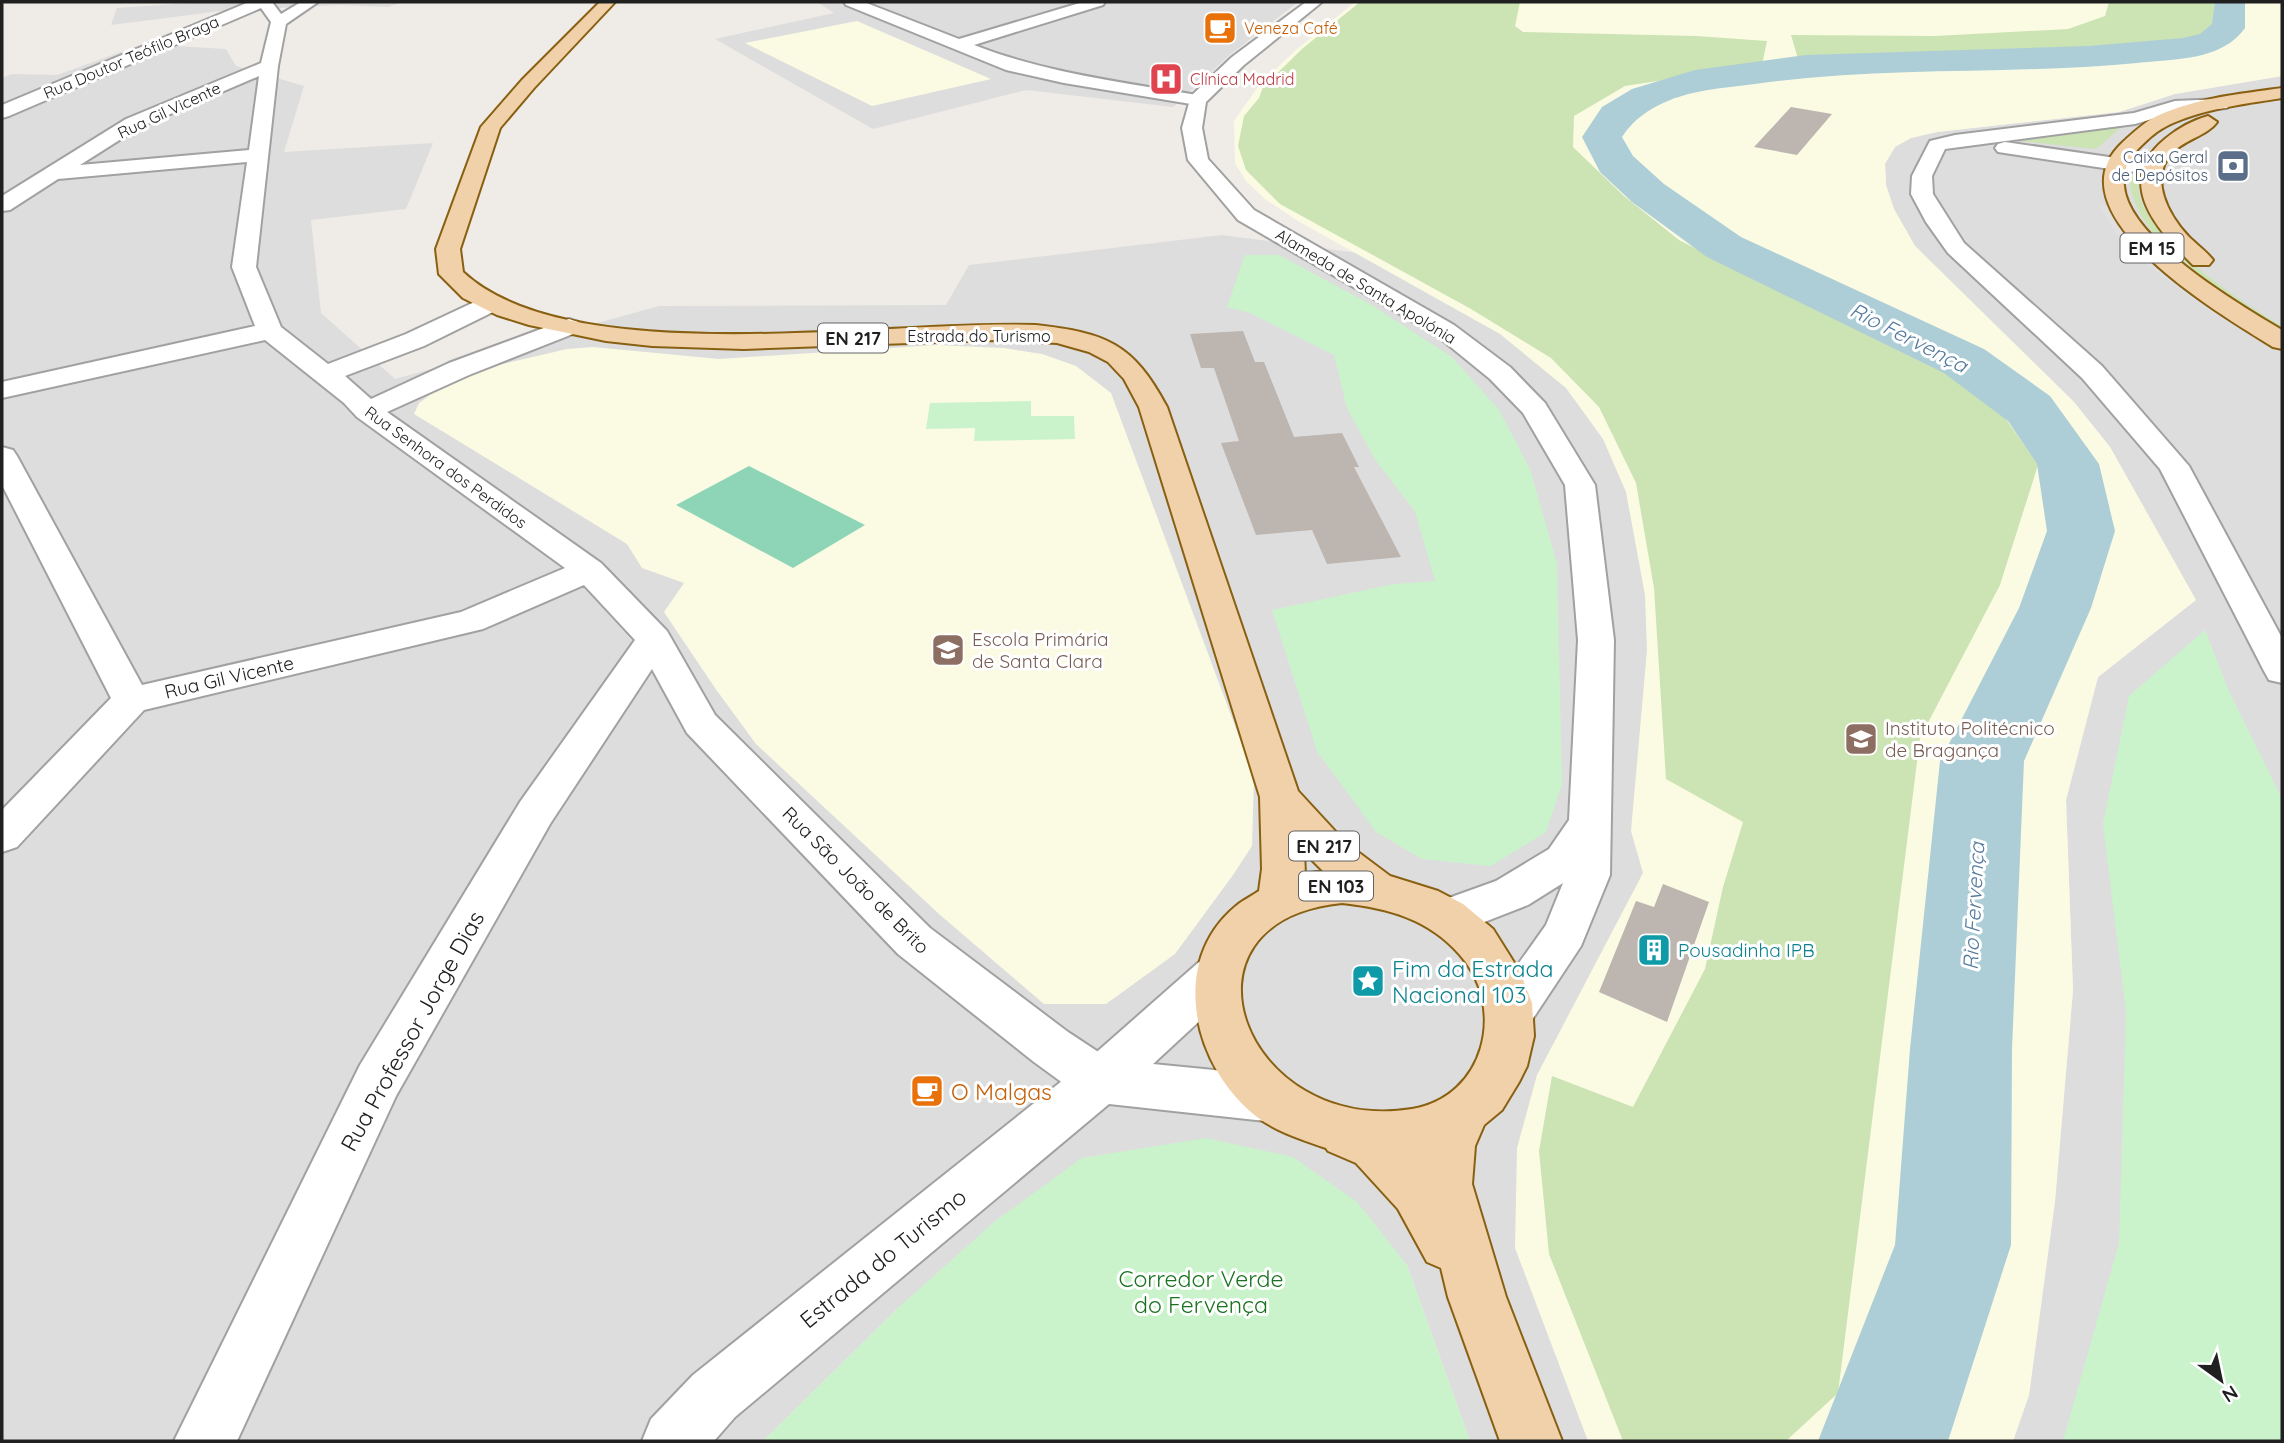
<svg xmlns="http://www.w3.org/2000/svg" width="2284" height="1443" font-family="Quicksand,sans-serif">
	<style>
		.residential { fill: #ddd }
		.education { fill: #fbfbe4 }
		.grass { fill: #cce3b3 }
		.park { fill: #caf3cc }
		.pitch { fill: #8ed5b8 }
		.parking { fill: #e0e0e0 }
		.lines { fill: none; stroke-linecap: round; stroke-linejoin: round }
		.river { fill: #adced7; fill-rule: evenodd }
		.building { fill: #bcb5b0 }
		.minor-casing { stroke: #a1a1a1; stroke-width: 4 }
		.tertiary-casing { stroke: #a1a1a1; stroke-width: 4 }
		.primary-casing { stroke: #896012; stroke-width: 4 }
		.minor { fill: #fff; fill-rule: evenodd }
		.tertiary { fill: #fff; fill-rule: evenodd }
		.primary { fill: #f1d1aa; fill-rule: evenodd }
		.labels { text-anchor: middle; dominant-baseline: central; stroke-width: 6; stroke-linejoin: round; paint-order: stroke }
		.far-food-label { font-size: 16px; fill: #c56008; stroke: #fff; text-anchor: start }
		.far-street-label { font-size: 16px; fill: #202020; stroke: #fff }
		.far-health-label { font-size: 16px; fill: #be3a42; stroke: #fff; text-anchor: start }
		.far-service-label { font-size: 16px; fill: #4e5e75; stroke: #fff; text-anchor: end }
		.shield { fill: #fff; stroke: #636363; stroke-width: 2 }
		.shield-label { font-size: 18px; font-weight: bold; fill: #202020 }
		.education-label { font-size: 19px; fill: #785e54; stroke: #fff; text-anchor: start }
		.street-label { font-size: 19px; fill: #202020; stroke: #fff }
		.culture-label { font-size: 19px; fill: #0d838f; stroke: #fff; text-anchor: start }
		.water-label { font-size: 21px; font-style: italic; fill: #547a9d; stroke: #fff }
		.near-culture-label { font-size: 23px; fill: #0d838f; stroke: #fff; text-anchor: start }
		.near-street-label { font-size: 23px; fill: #202020; stroke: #fff }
		.near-food-label { font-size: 23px; fill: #c56008; stroke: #fff; text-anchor: start }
		.near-park-label { font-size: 23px; fill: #19721f; stroke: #fff }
	</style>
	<rect width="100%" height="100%" fill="#efece7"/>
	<path class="residential" d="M204 2H403L388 7 339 5 221 11 111 25 117 8Z
		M817 2H1298L1231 54 1173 107 1026 90 873 129 715 39 834 13Z
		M143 44 226 49 236 66 304 86 284 152 433 143 406 209 311 220 321 313 395 379 659 306 946 305 969 265 1222 235 1373 255 1551 358 1636 483 1654 588 1623 1441H1470L1407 1265 898 1308 763 1441H2V78L12 74 57 75Z
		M2282 76V1441H2013L2029 1395 2055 1201 2073 990 2066 800 2098 677 2196 600 2110 447 2074 402 1915 246 1894 209 1886 185 1885 164 1895 147 1911 138 1937 132 2119 112 2175 94Z"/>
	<path class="education" d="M1355 2H2282V76L2175 94 2119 112 1937 132 1911 138 1895 147 1885 164 1886 185 1894 209 1915 246 2074 402 2110 447 2196 600 2098 677 2066 800 2073 990 2055 1201 2029 1395 2013 1441H1588L1515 1248 1517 1148 1537 1075 1643 873 1631 831 1647 650 1645 595 1626 492 1603 439 1566 388 1500 334 1298 221 1265 199 1246 181 1235 163 1234 121 1260 84 1297 49Z
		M857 21 991 79 872 106 745 43Z
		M936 345 1003 348 1042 354 1076 366 1111 393 1254 777 1252 846 1233 875 1175 954 1106 1004H1044L939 914 756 744 715 688 664 612 684 583 642 568 627 544 414 414 419 403 434 392 466 376 490 367 567 349 593 347 719 359Z"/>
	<path class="grass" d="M1360 2H1520L1515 26 1523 32 1696 36 1767 41 1762 65 1625 86 1574 116 1573 147 1624 196 1679 240 1807 305 1980 382 2038 465 2000 585 1920 738 1838 1393 1786 1441H1623L1549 1254 1539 1151 1552 1076 1633 1107 1705 969 1723 887 1743 822 1666 779 1654 588 1636 483 1599 407 1551 358 1471 309 1280 204 1246 170 1238 146 1244 116 1259 98 1263 87 1302 49Z
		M2109 2H2220L2224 14 2201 37 2191 40 2072 54 1799 62 1791 35 1935 36 2068 29 2105 16Z
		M2114 127 2120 128 2096 149 2020 141Z
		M2130 171H2139C2139 178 2138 186 2139 193 2148 241 2242 303 2282 326V332C2231 302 2124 238 2130 171Z"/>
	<path class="park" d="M1245 255H1279L1370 304 1452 357 1499 410 1530 469 1557 564 1562 784 1546 832 1491 866 1422 859 1376 832 1317 751 1272 610 1394 584 1435 581 1415 511 1376 461 1347 408 1334 355 1250 313 1227 307Z
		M1031 401V416H1074L1075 439 974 441 975 428 926 429 930 403Z
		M2205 630 2228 689 2282 799V1441H2063L2119 1243 2126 1012 2103 824 2129 696Z
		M1206 1138 1293 1157 1357 1202 1407 1265 1470 1441H763L898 1308 994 1222 1082 1158Z"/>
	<path class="pitch" d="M749 466 865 525 793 568 676 505Z"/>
	<path class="parking" d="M2099 205 2111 207 2132 236 2282 347V355L2211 312 2142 261 2116 233Z"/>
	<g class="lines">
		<path class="river" d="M2215 2H2245V28C2222 61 2173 59 2137 63 2010 75 1882 66 1755 84 1723 88 1687 90 1657 106 1642 114 1631 123 1622 137L1633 156 1664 184 1741 237 1984 349 2050 396 2099 464 2115 531 2091 608 2024 761 2012 1049 2011 1245 1948 1441H1818L1895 1245 1910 1049 1940 761 2019 608 2047 531 2037 464 2008 421 1944 373 1707 257 1632 202 1600 172 1582 137 1602 107 1632 89 1695 70 1806 55 2089 46 2183 38 2200 34 2212 24Z"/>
	</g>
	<path class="building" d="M1791 107 1832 114 1797 155 1754 147Z
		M1243 331 1255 362H1264L1294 437 1342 433 1359 467H1354L1401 557 1327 564 1312 530 1256 535 1221 443 1239 441 1214 368H1201L1190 334Z
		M1663 884 1709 902 1667 1022 1599 992 1636 901 1654 907Z"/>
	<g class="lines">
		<defs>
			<path id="minor" d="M249 2H272L281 14 301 2H318L286 24 278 66 256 267 281 327 328 364 406 334 483 298 492 296 501 298 504 303 501 308 424 346 345 376 371 399 449 363 560 322 569 319 578 322 582 327 578 332 469 375 387 412 601 563 667 631 715 715 930 928 1068 1032 1118 1065 1125 1081 1118 1097 1100 1103 1082 1097 1034 1062 898 954 687 733 652 669 550 824 396 1096 237 1441H174L360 1065 520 802 635 640 584 585 483 629 144 710 17 847 2 852V810L111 698 2 485V447L13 450 17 456 142 685 461 612 565 568 357 417 344 403 265 340 2 398V382L255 326 232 267 247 162 58 179 10 210 2 211V196L126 119 261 63 271 22 261 8 9 116 2 118V105ZM259 76 249 150 80 165 140 127Z
				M844 2H864L959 39 1083 2H1105L1103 5 974 45C1046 73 1121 82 1197 95L1206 100 1197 105 1064 83 1006 70 846 5Z"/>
			<path id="tertiary" d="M1306 2H1322L1244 65 1206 102 1202 128 1208 159 1254 210 1454 325 1510 367 1545 403 1595 485 1614 640 1610 875 1581 946 1528 1026 1511 1032 1494 1026 1487 1012 1494 998 1546 925 1563 883 1528 905 1464 930 1448 935 1432 930 1426 917 1432 904 1496 881 1549 849 1569 820 1578 640 1565 485 1523 413 1490 379 1436 335 1238 220 1188 160 1182 128 1191 96 1232 57Z
				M2221 99 2227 100 2230 104 2227 108 2176 112 2135 124 1945 149 1932 176 1933 194 1964 243 2102 366 2189 466 2282 638V683L2269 680 2264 671 2160 469 2082 378 1948 253 1926 222 1911 194 1912 176 1930 141 1955 135 2134 113 2175 101Z
				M2005 142 2130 160 2154 156 2161 158 2164 162 2161 166 2130 172 1998 152 1995 148 1998 144Z
				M1216 957 1233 962 1239 976 1233 990 1153 1064 1274 1076 1292 1083 1299 1099 1292 1115 1274 1122 1109 1104 735 1417 714 1441H642L651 1419 693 1375 1082 1065 1199 962Z"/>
			<path id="primary" d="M600 2H615L534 88 500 128 460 249 463 272C571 373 891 319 1036 325 1106 333 1133 343 1167 407L1298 791 1346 843 1390 876 1438 891 1463 904 1493 929 1520 972 1532 1003 1534 1036 1527 1066 1519 1082 1502 1110 1484 1125 1475 1146 1472 1184 1506 1297 1562 1441H1500L1448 1297 1441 1268 1427 1262 1398 1209 1356 1163 1328 1151 1326 1148C1303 1140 1277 1132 1257 1117 1194 1068 1167 963 1236 906 1243 900 1252 896 1259 891L1262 869 1260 797 1139 407 1124 379 1108 362 1089 352 1057 343 994 340 744 349 652 346 606 341 529 325 497 315 463 298 439 274 436 249 481 127 522 80ZM1304 852 1323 871 1305 874ZM1342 903C1388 908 1429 919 1460 955 1507 1008 1485 1097 1412 1109 1244 1136 1163 921 1342 903Z
				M2282 88V98C2245 104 2208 108 2173 123 2161 128 2152 135 2143 144 2131 155 2122 169 2124 186 2128 239 2240 305 2282 330V349L2273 347C2223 316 2046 213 2123 142 2134 132 2143 123 2157 116 2196 98 2240 94 2282 88Z
				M2208 116 2217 122C2207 136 2185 139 2172 153 2148 179 2169 216 2189 237 2197 245 2206 251 2213 260L2209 265H2193C2157 230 2113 182 2165 139 2177 129 2193 120 2208 116Z"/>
		</defs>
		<use href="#minor" class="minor-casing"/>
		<use href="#tertiary" class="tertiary-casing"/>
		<use href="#primary" class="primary-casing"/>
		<use href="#minor" class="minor"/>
		<use href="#tertiary" class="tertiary"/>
		<use href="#primary" class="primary"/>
	</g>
	<defs>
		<symbol id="cafe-square" viewBox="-11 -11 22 22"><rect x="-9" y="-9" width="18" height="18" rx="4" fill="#e8710a" stroke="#fff"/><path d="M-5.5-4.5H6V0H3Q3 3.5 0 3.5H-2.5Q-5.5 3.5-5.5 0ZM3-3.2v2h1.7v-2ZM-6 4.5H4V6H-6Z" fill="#fff"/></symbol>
		<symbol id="hospital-square" viewBox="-11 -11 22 22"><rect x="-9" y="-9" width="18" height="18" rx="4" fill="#e0444e" stroke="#fff"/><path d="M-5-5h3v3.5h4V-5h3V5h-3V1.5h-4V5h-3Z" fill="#fff"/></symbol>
		<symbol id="bank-square" viewBox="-11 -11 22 22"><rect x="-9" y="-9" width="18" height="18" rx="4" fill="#5c6f8a" stroke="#fff"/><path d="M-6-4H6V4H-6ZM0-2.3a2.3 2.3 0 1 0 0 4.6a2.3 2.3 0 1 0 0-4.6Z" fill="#fff"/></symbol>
		<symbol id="school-square" viewBox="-11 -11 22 22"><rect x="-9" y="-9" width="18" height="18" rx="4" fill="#8d6e63" stroke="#fff"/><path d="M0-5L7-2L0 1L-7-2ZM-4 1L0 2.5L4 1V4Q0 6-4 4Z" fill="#fff"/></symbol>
		<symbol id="university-square" viewBox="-11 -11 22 22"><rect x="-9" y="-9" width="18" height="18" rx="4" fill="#8d6e63" stroke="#fff"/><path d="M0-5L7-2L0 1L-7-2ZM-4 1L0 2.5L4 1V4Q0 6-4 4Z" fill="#fff"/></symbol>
		<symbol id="building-square" viewBox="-11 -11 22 22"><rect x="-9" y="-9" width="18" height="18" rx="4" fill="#0f9aa8" stroke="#fff"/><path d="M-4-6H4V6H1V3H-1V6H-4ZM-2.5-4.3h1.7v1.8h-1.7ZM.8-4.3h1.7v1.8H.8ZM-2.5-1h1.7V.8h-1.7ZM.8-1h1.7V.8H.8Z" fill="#fff"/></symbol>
		<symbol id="sight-square" viewBox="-11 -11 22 22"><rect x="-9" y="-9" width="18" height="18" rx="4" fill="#0f9aa8" stroke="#fff"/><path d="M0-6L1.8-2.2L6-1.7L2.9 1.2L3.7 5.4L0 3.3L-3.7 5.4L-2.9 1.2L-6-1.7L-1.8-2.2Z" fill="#fff"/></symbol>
	</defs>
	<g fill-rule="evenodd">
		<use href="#cafe-square" x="1201" y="9" width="38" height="38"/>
		<use href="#hospital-square" x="1147" y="60" width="38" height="38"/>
		<use href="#bank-square" x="2214" y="147" width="38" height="38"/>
		<use href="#school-square" x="929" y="631" width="38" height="38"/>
		<use href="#university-square" x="1842" y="720" width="38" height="38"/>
		<use href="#building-square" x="1635" y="931" width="38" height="38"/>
		<use href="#sight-square" x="1349" y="962" width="38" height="38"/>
		<use href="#cafe-square" x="908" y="1072" width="38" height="38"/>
	</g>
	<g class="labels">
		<g class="far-food-label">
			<text x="1244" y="28">Veneza Café</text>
		</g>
		<g class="far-street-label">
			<text transform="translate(131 57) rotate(-23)">Rua Doutor Teófilo Braga</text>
			<text transform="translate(169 110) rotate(-25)">Rua Gil Vicente</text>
			<text transform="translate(1366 286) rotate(31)">Alameda de Santa Apolónia</text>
			<text x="979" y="336">Estrada do Turismo</text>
			<text transform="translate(446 467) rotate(36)">Rua Senhora dos Perdidos</text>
		</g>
		<g class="far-health-label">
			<text x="1190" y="79">Clínica Madrid</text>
		</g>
		<g class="far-service-label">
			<text x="2208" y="157">Caixa Geral<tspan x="2208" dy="18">de Depósitos</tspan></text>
		</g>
		<g class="shield">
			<rect x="2120.5" y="233.5" width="63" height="29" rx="5"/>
			<rect x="818" y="323.5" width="70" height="29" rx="5"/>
			<rect x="1289" y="831.5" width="70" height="29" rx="5"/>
			<rect x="1299" y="871.5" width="74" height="29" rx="5"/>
		</g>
		<g class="shield-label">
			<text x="2152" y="248">EM 15</text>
			<text x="853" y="338">EN 217</text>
			<text x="1324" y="846">EN 217</text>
			<text x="1336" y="886">EN 103</text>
		</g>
		<g class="education-label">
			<text x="972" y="639">Escola Primária<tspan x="972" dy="22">de Santa Clara</tspan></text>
			<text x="1885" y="728">Instituto Politécnico<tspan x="1885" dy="22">de Bragança</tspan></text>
		</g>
		<g class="street-label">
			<text transform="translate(229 677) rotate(-13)">Rua Gil Vicente</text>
			<text transform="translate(856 880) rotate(45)">Rua São João de Brito</text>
		</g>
		<g class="culture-label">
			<text x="1678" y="950">Pousadinha IPB</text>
		</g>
		<g class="water-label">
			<text transform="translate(1909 337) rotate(27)">Rio Fervença</text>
			<text transform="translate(1973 906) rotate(-87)">Rio Fervença</text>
		</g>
		<g class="near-culture-label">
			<text x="1392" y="968">Fim da Estrada<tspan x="1392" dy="26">Nacional 103</tspan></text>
		</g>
		<g class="near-street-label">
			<text transform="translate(412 1031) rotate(-61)">Rua Professor Jorge Dias</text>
			<text transform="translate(883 1258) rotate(-39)">Estrada do Turismo</text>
		</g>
		<g class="near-food-label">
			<text x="951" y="1091">O Malgas</text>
		</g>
		<g class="near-park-label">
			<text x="1201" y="1278">Corredor Verde<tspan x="1201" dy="26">do Fervença</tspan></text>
		</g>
	</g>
	<rect width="2284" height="1443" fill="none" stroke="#202020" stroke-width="7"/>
	<g transform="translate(2221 1380) rotate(147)" stroke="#ffffff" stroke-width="5" paint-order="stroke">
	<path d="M0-5L12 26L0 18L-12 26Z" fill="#202020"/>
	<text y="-10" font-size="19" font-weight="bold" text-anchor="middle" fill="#202020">N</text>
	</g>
</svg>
